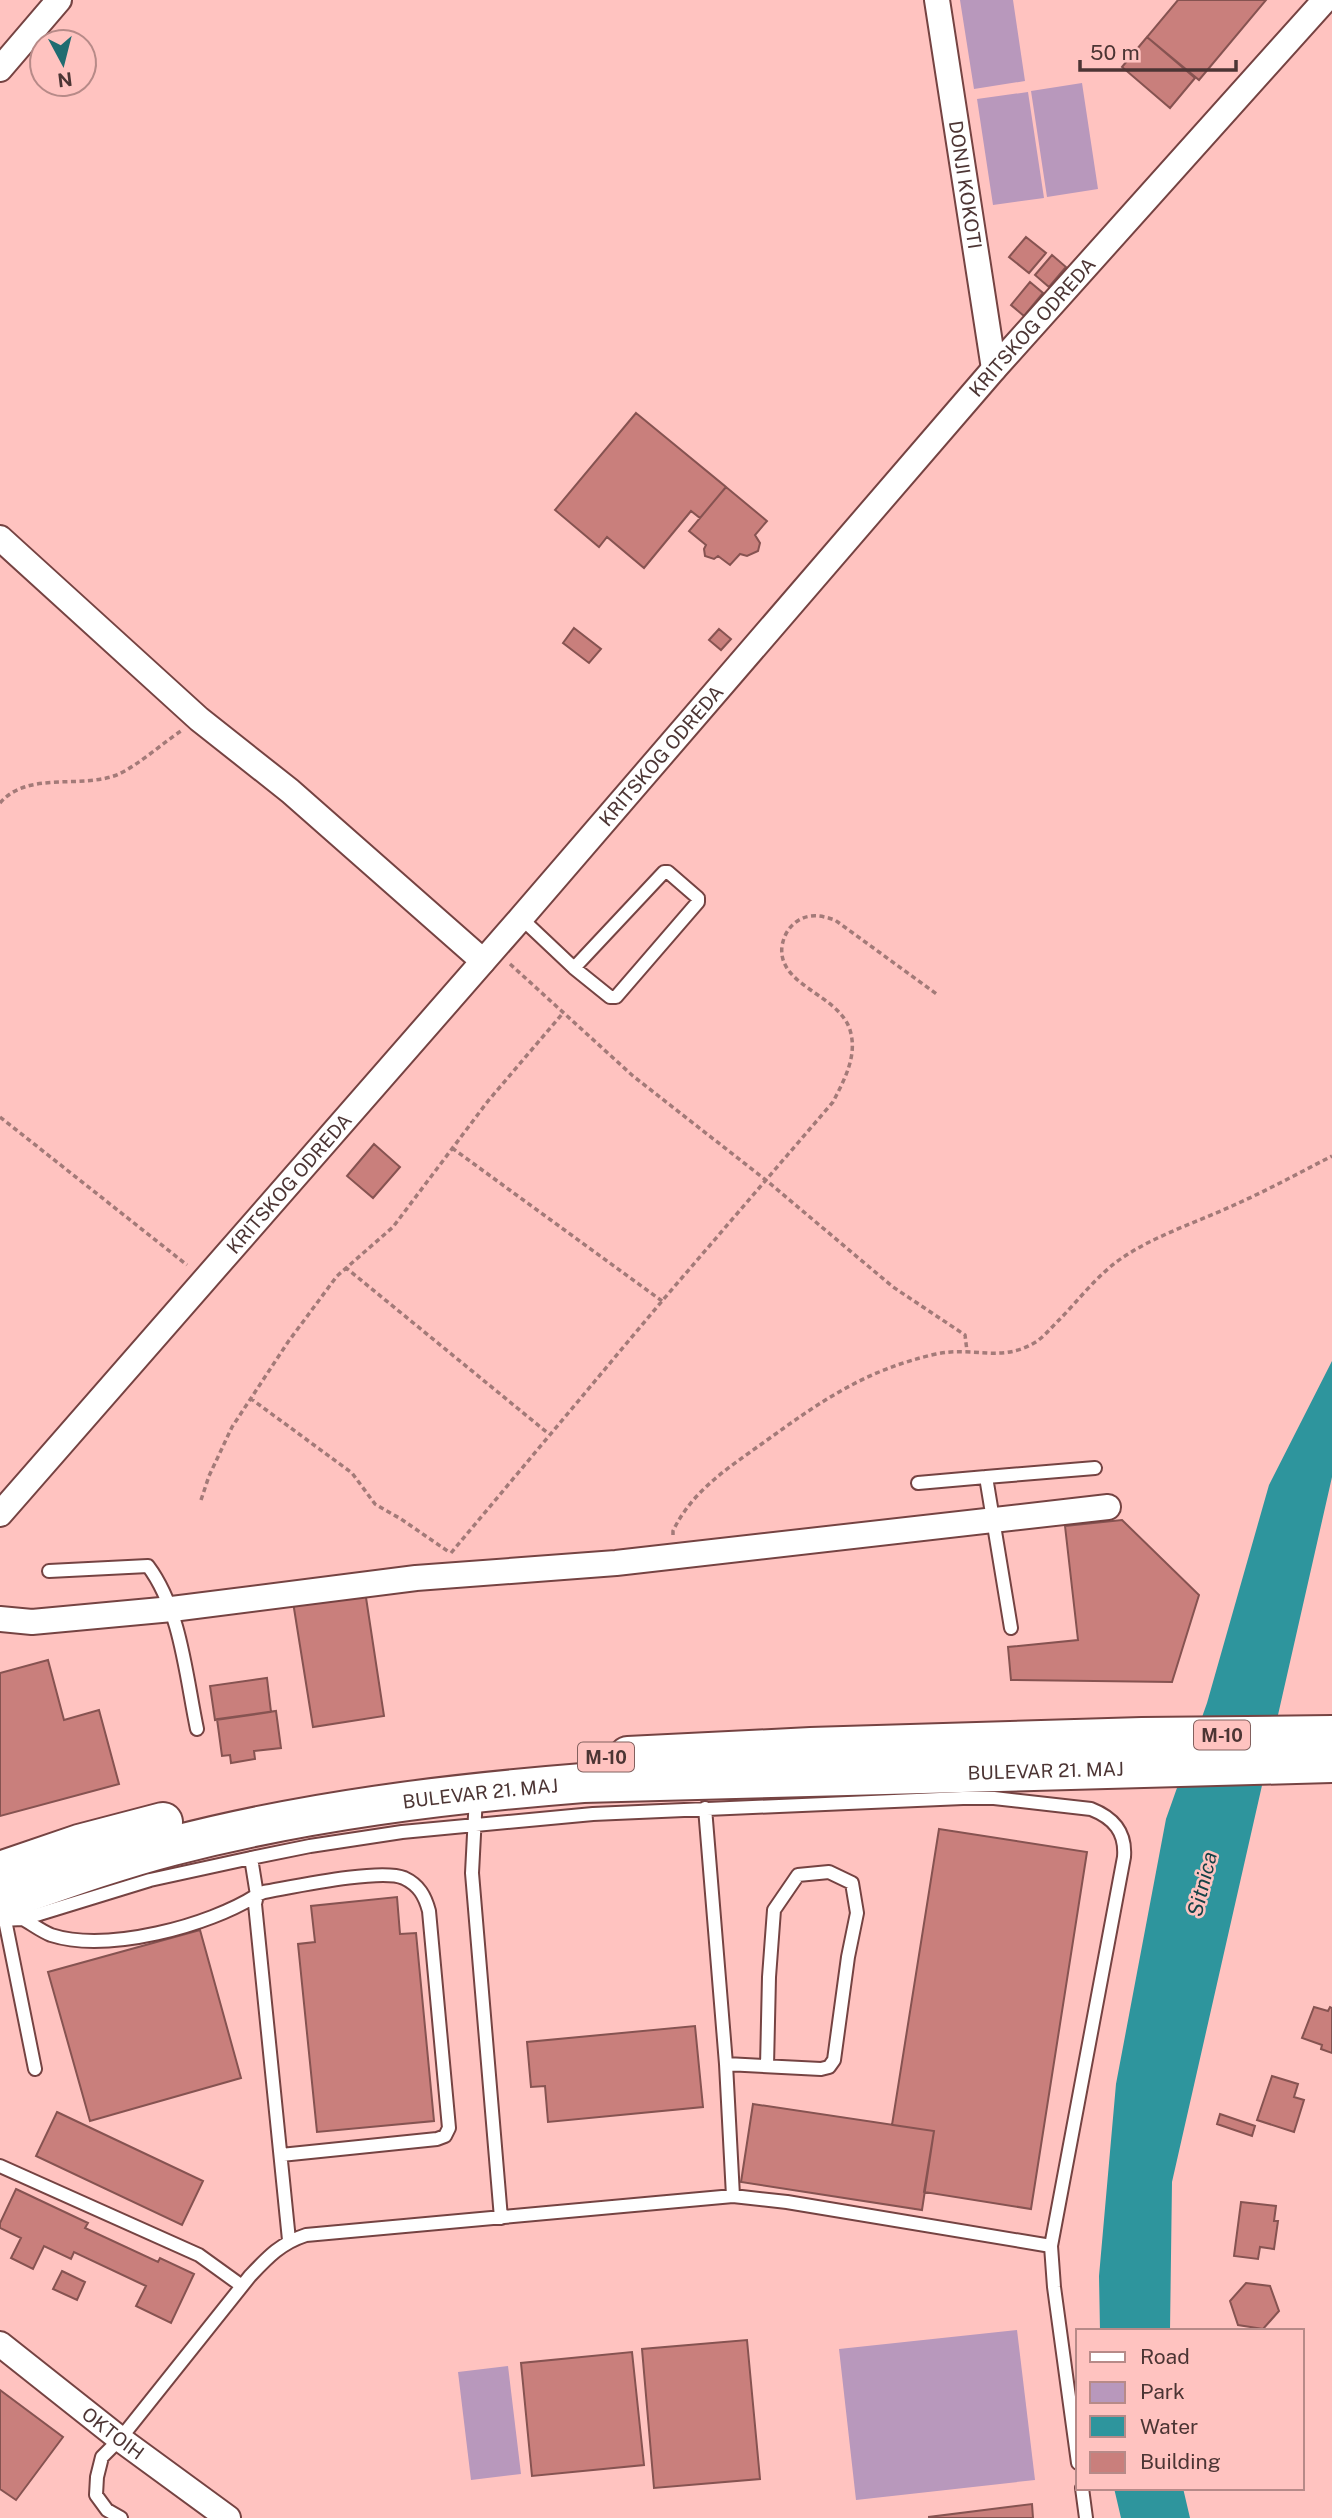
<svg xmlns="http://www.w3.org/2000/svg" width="1332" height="2518" font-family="'Public Sans',sans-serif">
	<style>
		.green { fill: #b898bc }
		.water { fill: #2e959d }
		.building { fill: #c97f7c; stroke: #865351; stroke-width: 2 }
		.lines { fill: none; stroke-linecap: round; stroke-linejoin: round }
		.lane-casing { stroke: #754342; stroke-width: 16 }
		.street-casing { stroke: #754342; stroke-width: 28 }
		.primary-casing { stroke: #754342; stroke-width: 42 }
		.path { stroke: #a37a78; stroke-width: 3.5; stroke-dasharray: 5 3.5; stroke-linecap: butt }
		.lane { stroke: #fff; stroke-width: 12 }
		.street { stroke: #fff; stroke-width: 24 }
		.primary { stroke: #fff; stroke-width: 38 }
		.labels { text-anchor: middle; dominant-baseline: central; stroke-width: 5; stroke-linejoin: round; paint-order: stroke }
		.shield { fill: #ffc3c0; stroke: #82605e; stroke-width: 2 }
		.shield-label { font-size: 18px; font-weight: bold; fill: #4c3534 }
		.street-label { font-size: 19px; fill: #4c3534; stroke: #ffc3c0 }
		.water-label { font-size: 21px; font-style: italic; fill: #154246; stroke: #ffc3c0 }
	</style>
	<rect width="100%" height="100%" fill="#ffc3c0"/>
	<path class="green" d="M960 0H1013L1025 81 974 89Z
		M1082 83 1098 189 1047 197 1031 91Z
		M1028 92 1044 198 993 205 977 99Z
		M1017 2330 1035 2480 856 2500 839 2349Z
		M508 2366 521 2474 471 2480 458 2372Z"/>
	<path class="water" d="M1332 1361V1477L1172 2182 1170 2331H1100L1099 2276 1116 2084 1166 1819 1207 1703 1269 1485Z
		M1114 2488H1183L1190 2518H1121Z"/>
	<path class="building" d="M1178 0H1266L1199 80 1147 37Z
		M1147 37 1195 78 1170 108 1122 67Z
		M1026 237 1046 253 1029 273 1009 257Z
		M1052 255 1066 267 1049 287 1035 275Z
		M1030 282 1043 293 1024 316 1011 305Z
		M636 413 726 487 700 518 691 511 644 568 607 537 599 547 555 510Z
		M726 487 767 521 755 535 760 543 758 551 747 556 740 554 730 565 718 556 714 559 705 556 704 549 706 545 689 531Z
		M574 628 601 649 589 663 563 643Z
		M719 629 731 639 721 650 709 640Z
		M374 1144 400 1167 373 1198 347 1176Z
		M1122 1520 1199 1595 1172 1682 1011 1680 1008 1647 1078 1640 1065 1526Z
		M365 1591 384 1716 313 1727 293 1602Z
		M48 1660 64 1720 99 1710 119 1784 0 1816V1673Z
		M267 1678 271 1712 215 1720 210 1686Z
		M276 1711 281 1748 254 1751 255 1759 231 1763 230 1755 222 1756 217 1719Z
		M939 1829 1087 1852 1031 2209 924 2192 934 2131 892 2125Z
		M397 1897 400 1934 416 1933 434 2121 317 2132 298 1944 315 1942 311 1906Z
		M200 1930 241 2078 90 2121 48 1972Z
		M1314 2007 1328 2011 1330 2007 1332 2008V2053L1321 2049 1322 2045 1302 2038Z
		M695 2026 703 2107 548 2122 545 2086 531 2087 527 2042Z
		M1272 2076 1298 2084 1294 2097 1304 2100 1294 2132 1257 2120Z
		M753 2104 934 2131 922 2210 741 2182Z
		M57 2112 203 2181 182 2225 36 2156Z
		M1220 2114 1255 2126 1252 2136 1217 2124Z
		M16 2189 88 2223 85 2228 158 2262 160 2258 194 2274 171 2323 136 2306 146 2286 74 2252 71 2259 44 2246 33 2269 11 2258 21 2238 0 2228V2223Z
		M1241 2202 1276 2206 1274 2221H1278L1274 2249 1260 2247 1258 2259 1234 2256Z
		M62 2271 85 2282 77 2300 53 2289Z
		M1246 2283 1270 2286 1279 2311 1263 2329 1238 2325 1230 2301Z
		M747 2340 760 2479 654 2488 642 2349Z
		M632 2352 644 2465 532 2476 521 2363Z
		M0 2390 63 2437 16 2500 0 2489Z
		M1032 2504 1033 2518H929V2517Z"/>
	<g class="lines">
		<defs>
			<path id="lane" d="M521 918 574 968 610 997H616L698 902V898L668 872H664L574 968
				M918 1483 986 1477
				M49 1571 148 1566C181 1610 186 1677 197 1729
				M1011 1628 986 1477 1095 1468
				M476 1796 472 1873 501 2218
				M705 1808 726 2064 733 2196
				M23 1919C32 1924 41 1931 51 1935 107 1953 209 1926 257 1895L251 1858
				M0 1920 23 1919 150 1880 251 1858 310 1846 402 1832 593 1814 963 1798H994L1091 1809C1114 1818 1126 1832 1124 1857L1051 2246 1054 2287 1078 2463
				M5 1920 35 2069
				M726 2064 821 2069 829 2067 834 2060 848 1957 857 1913 852 1883 829 1872 798 1875 774 1910 769 1977 767 2066
				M281 2155 437 2139 445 2136 449 2128 429 1911C425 1896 419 1885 404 1878 380 1868 293 1887 264 1892L257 1895 255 1904 289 2240
				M0 2166 199 2255 242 2286
				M1082 2488 1086 2518
				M121 2518 107 2510 96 2495 97 2477 102 2457 120 2439 250 2276C268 2257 281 2243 306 2235L733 2196 787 2202 1051 2246"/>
			<g id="street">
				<path id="s1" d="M937 0 994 369"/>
				<path d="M0 69 59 0"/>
				<path d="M0 538 199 719 290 791 483 961"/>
				<path id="s2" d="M0 1514 521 918 994 369 1325 0"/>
				<path d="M0 1619 32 1622 172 1609 416 1578 616 1563 1108 1507"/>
				<path id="s3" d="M0 2344 120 2439 228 2518"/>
			</g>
			<g id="primary">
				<path d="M628 1756 811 1747 1142 1737 1332 1735"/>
				<path d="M0 1871 79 1844 163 1822"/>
				<path id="s4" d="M0 1902C57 1882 114 1861 172 1846 307 1811 445 1794 583 1783L1332 1763"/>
			</g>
		</defs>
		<use href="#lane" class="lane-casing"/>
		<use href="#street" class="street-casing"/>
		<use href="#primary" class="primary-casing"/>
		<path class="path" d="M0 803C28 770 82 790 119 774 138 765 163 743 181 731
			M510 964 633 1076 767 1181 893 1287 965 1335 967 1351
			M0 1117 187 1265
			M452 1148 662 1301
			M345 1267 549 1434
			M250 1398 352 1473 375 1504 401 1519 449 1552
			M201 1500 209 1476 232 1427 288 1342 337 1276 393 1227 488 1101 563 1013
			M673 1535V1531C692 1491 728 1468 763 1443 821 1401 865 1370 936 1354 973 1346 1000 1363 1034 1343 1043 1338 1050 1329 1058 1321 1077 1302 1099 1273 1122 1258 1156 1235 1195 1223 1232 1206 1266 1191 1299 1173 1332 1156
			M451 1553 662 1301 833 1102C844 1080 858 1056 850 1030 839 994 777 986 782 946 784 935 789 926 799 920 811 913 823 916 835 920L938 995"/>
		<use href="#lane" class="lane"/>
		<use href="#street" class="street"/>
		<use href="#primary" class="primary"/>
	</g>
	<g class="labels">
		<g class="shield">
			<rect x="1194" y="1720.5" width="56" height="29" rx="5"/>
			<rect x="578" y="1742.5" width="56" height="29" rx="5"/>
		</g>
		<g class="shield-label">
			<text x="1222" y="1735">M-10</text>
			<text x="606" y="1757">M-10</text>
		</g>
		<g class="street-label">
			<text stroke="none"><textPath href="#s1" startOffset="187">DONJI KOKOTI</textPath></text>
			<text stroke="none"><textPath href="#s2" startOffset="1573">KRITSKOG ODREDA</textPath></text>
			<text stroke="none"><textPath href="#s2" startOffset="1006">KRITSKOG ODREDA</textPath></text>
			<text stroke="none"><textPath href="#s2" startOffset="439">KRITSKOG ODREDA</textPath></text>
			<text stroke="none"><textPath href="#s4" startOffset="1060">BULEVAR 21. MAJ</textPath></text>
			<text stroke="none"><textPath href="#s4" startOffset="494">BULEVAR 21. MAJ</textPath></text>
			<text stroke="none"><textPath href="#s3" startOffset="144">OKTOIH</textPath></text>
		</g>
		<g class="water-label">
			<text transform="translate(1202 1884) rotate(-76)">Sitnica</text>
		</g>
	</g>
	<rect x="1076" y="2329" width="228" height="161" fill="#ffc3c0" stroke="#b78a88" stroke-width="2"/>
	<rect x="1090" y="2352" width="35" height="10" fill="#ffffff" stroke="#b78a88" stroke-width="2"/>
	<text x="1140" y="2364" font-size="21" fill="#4c3534">Road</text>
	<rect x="1090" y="2382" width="35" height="21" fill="#b898bc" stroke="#b78a88" stroke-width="2"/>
	<text x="1140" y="2399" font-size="21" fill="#4c3534">Park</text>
	<rect x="1090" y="2416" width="35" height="21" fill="#2e959d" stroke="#b78a88" stroke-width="2"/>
	<text x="1140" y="2434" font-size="21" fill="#4c3534">Water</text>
	<rect x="1090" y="2452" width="35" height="21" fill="#c97f7c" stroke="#b78a88" stroke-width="2"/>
	<text x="1140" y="2469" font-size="21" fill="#4c3534">Building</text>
	<g transform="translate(63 63) rotate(173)"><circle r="33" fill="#ffc3c0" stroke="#b78a88" stroke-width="2"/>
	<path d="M0-5L12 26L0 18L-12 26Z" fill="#206c71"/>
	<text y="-10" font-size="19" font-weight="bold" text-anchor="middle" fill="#4c3534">N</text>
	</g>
	<path d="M1080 60v10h156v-10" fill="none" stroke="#4c3534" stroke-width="3.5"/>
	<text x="1090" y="60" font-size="21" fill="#4c3534" stroke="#ffc3c0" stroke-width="5" paint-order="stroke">50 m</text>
</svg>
